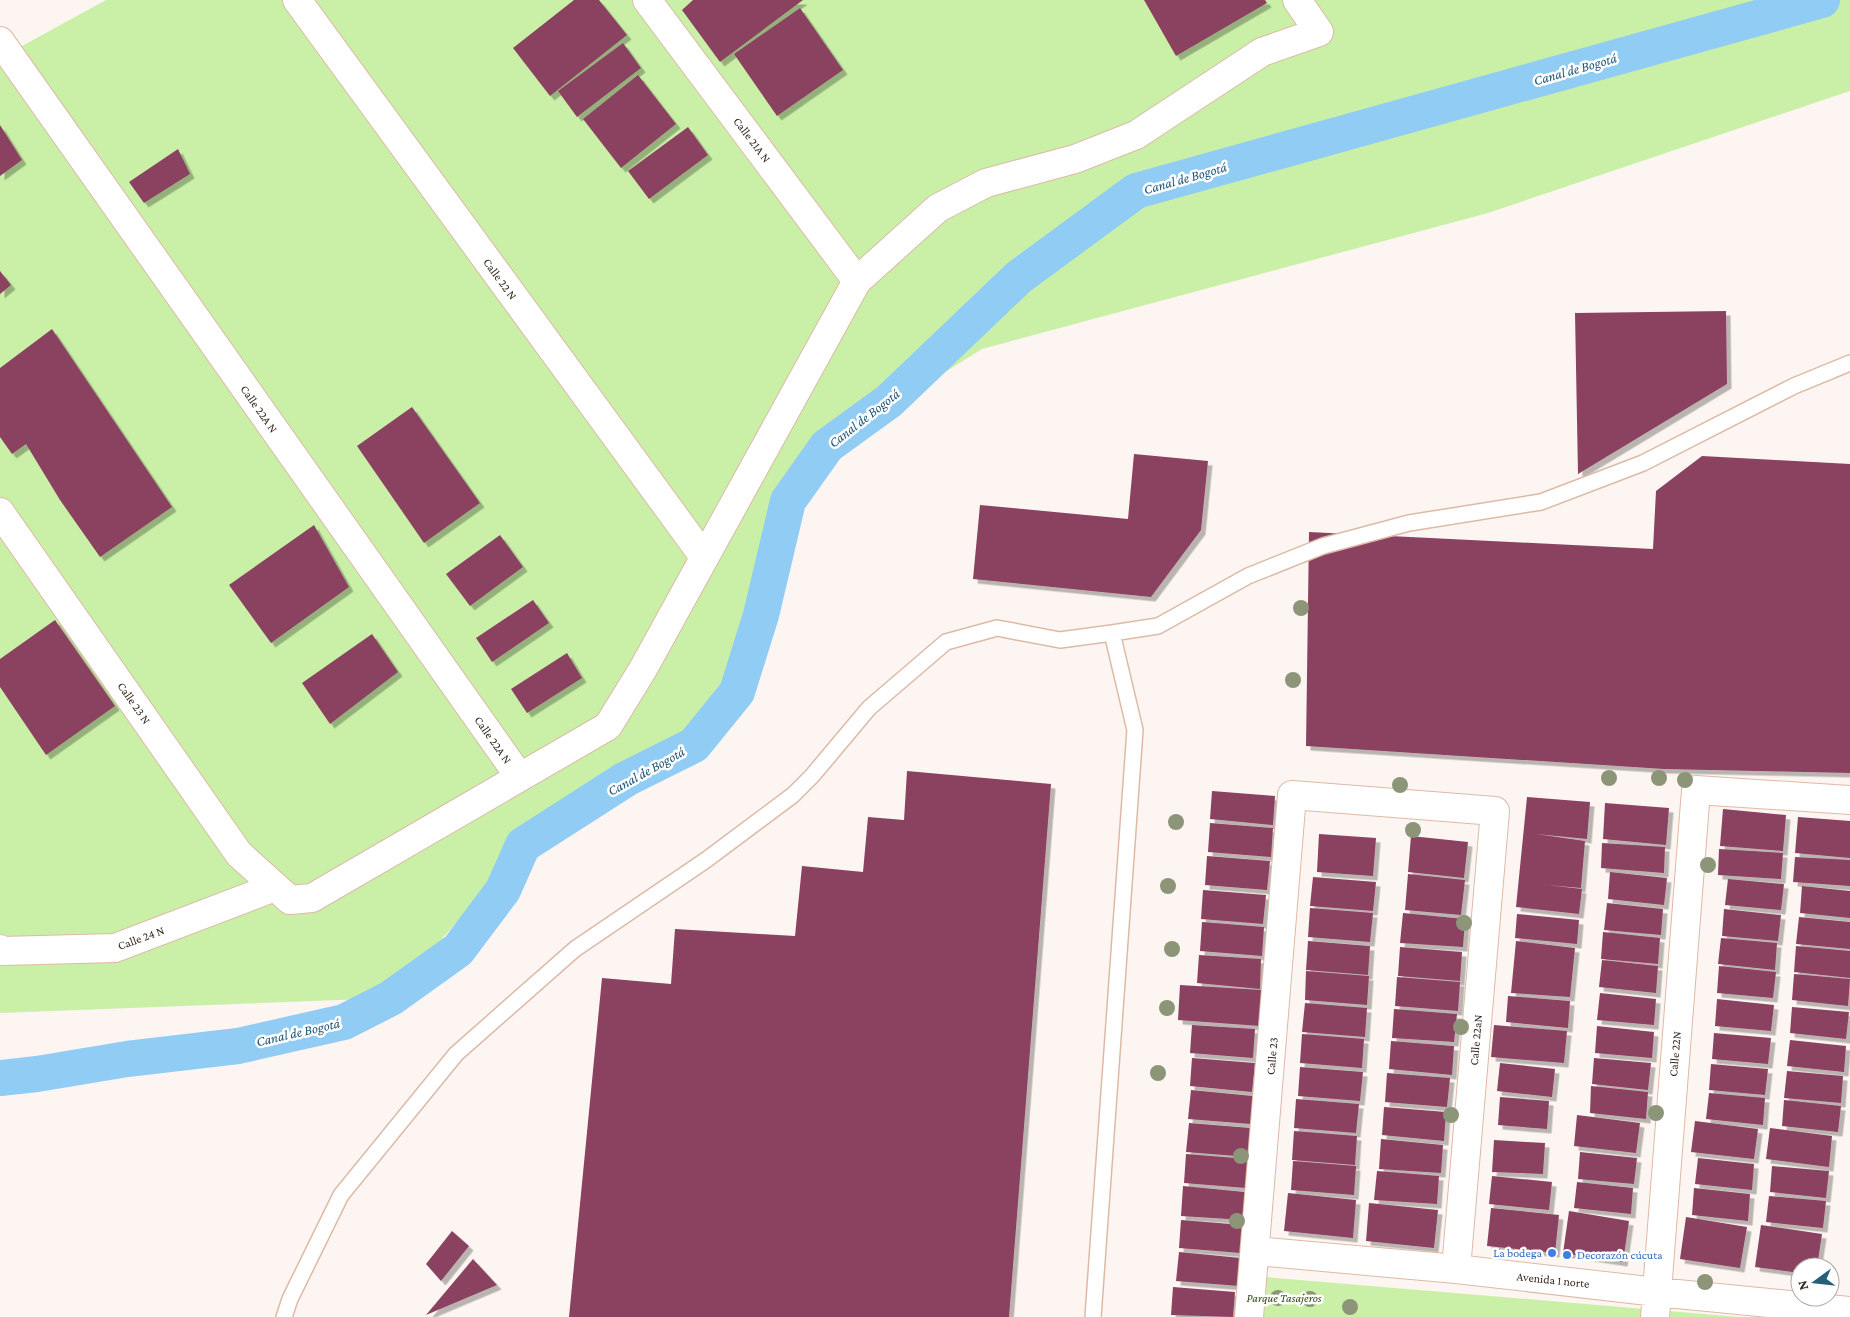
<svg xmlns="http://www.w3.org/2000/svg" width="1850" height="1317" font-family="'Crimson Pro',serif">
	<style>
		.green { fill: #caf0a8 }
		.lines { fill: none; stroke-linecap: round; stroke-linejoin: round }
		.canal { stroke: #91ccf4; stroke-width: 36 }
		.building { fill: #8a4260; filter: url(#shadow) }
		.lane-casing { stroke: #ddbaa6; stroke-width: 18 }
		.street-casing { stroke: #ddbaa6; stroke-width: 30 }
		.lane { stroke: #fff; stroke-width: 15 }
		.street { stroke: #fff; stroke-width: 28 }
		.tree { fill: #8c9577 }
		.shop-dot { fill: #3f7fe0; stroke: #fff; stroke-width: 2 }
		.labels { text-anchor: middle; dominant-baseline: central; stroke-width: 5; stroke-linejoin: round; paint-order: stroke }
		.street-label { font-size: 12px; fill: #372921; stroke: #fff }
		.shop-label { font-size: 12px; fill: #366cbe; stroke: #fff; text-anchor: end }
		.park-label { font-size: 12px; font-style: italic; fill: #2f4614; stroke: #fff }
		.water-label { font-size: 14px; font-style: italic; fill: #1c5577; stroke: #fff }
	</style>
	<defs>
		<filter id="shadow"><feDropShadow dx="4.5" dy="4.5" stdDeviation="0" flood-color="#0004"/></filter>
	</defs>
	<rect width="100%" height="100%" fill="#fdf5f1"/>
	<path class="green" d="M106 0H1850V91L1488 213 982 349 827 446 713 721 523 845 391 998 0 1013V58Z
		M1265 1277 1739 1317H1262Z"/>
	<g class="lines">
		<path class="canal" d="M0 1078 37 1074 127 1059 238 1046 344 1022 391 998 458 950 503 890 523 845 626 779 694 745 737 692 761 615 788 501 827 446 889 401 1019 277 1136 191 1822 0"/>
	</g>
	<path class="building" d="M574 0H599L627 35 550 96 513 48Z
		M693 0H803L720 62 682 10Z
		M1144 0H1265L1267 3 1176 56Z
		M800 8 843 70 777 116 734 54Z
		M623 43 641 68 577 117 558 91Z
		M638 75 676 124 621 168 583 119Z
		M0 125 22 160 0 176Z
		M688 127 708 155 649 199 628 171Z
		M178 149 190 174 144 203 129 182Z
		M0 271 11 285 0 294Z
		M1726 311 1727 384 1578 474 1575 313Z
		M52 329 172 507 100 557 60 500 26 444 12 454 0 437V368Z
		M412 407 480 503 424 543 357 446Z
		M1134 454 1208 461 1201 530 1151 597 973 579 980 505 1128 519Z
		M1702 456 1850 464V773L1664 769 1306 746 1309 532 1653 549 1656 491Z
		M314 525 349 587 271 643 229 585Z
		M500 535 523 567 470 606 446 574Z
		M533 600 549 623 492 662 476 638Z
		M55 620 115 706 46 755 0 687V659Z
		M372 634 398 672 330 724 302 683Z
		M567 653 582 678 527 713 511 689Z
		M907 771 1051 784 1009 1317H569L602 978 671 984 675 929 795 936 802 866 863 872 868 817 904 820Z
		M1212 791 1275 796 1273 825 1210 819Z
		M1527 797 1590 802 1587 839 1536 834 1585 841 1581 888 1547 885 1582 889 1579 914 1516 907Z
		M1605 803 1669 808 1666 845 1603 839Z
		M1723 809 1786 815 1783 851 1720 846Z
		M1798 817 1850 821V858L1795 853Z
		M1210 823 1273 828 1271 857 1208 852Z
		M1319 834 1376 838 1373 876 1317 872Z
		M1411 836 1468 842 1464 878 1408 872Z
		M1602 843 1665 847 1664 873 1601 868Z
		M1719 849 1783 853 1781 879 1718 875Z
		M1207 856 1270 861 1267 890 1205 885Z
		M1795 857 1850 860V886L1793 882Z
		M1610 872 1667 878 1664 905 1608 899Z
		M1408 874 1465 880 1461 915 1405 910Z
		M1313 877 1376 882 1373 911 1310 906Z
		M1728 879 1784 884 1781 910 1725 905Z
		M1802 886 1850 891V918L1800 913Z
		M1203 890 1266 895 1263 924 1201 919Z
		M1607 903 1663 909 1661 935 1604 930Z
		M1310 908 1373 913 1370 942 1308 937Z
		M1724 909 1781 915 1778 941 1722 936Z
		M1403 913 1465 919 1463 947 1400 943Z
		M1517 914 1579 920 1577 944 1515 938Z
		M1799 917 1850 922V949L1796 944Z
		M1202 922 1264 927 1262 956 1200 951Z
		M1603 932 1660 938 1658 964 1601 959Z
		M1721 938 1777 943 1775 970 1718 964Z
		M1308 941 1370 946 1368 975 1306 970Z
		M1516 941 1575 948 1570 997 1511 993Z
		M1796 946 1850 951V978L1794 972Z
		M1400 947 1462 952 1460 981 1398 976Z
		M1199 955 1261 959 1260 989 1197 983Z
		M1602 960 1658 966 1656 993 1599 987Z
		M1719 966 1776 972 1773 998 1717 993Z
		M1306 971 1369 976 1367 1005 1305 1000Z
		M1794 974 1850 979 1848 1006 1792 1000Z
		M1397 977 1460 982 1458 1011 1395 1006Z
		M1180 985 1262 990 1260 1026 1178 1020Z
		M1600 993 1656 999 1654 1025 1597 1020Z
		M1508 996 1570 1001 1568 1028 1506 1022Z
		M1717 999 1774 1005 1771 1031 1715 1026Z
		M1305 1003 1367 1008 1365 1037 1302 1032Z
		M1792 1007 1849 1012 1846 1039 1790 1033Z
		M1394 1009 1457 1014 1454 1042 1392 1038Z
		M1192 1025 1255 1029 1253 1058 1190 1053Z
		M1494 1025 1567 1031 1564 1063 1491 1057Z
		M1597 1026 1654 1032 1652 1058 1595 1053Z
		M1714 1033 1771 1038 1768 1064 1712 1059Z
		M1302 1034 1364 1039 1362 1068 1300 1063Z
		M1790 1040 1846 1046 1844 1072 1787 1066Z
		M1391 1041 1454 1046 1452 1075 1389 1069Z
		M1192 1058 1255 1063 1252 1092 1190 1086Z
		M1594 1058 1651 1063 1648 1090 1592 1084Z
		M1500 1063 1555 1069 1552 1097 1497 1091Z
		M1711 1064 1768 1069 1765 1095 1709 1090Z
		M1300 1067 1363 1072 1360 1101 1298 1096Z
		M1787 1071 1843 1076 1841 1103 1784 1098Z
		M1387 1073 1450 1078 1447 1107 1385 1102Z
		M1591 1086 1648 1092 1646 1119 1590 1113Z
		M1191 1090 1253 1096 1251 1124 1188 1119Z
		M1709 1093 1765 1098 1763 1125 1706 1119Z
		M1500 1097 1549 1101 1547 1129 1498 1125Z
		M1296 1099 1359 1104 1356 1133 1294 1128Z
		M1784 1100 1841 1106 1838 1132 1782 1126Z
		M1384 1107 1446 1112 1444 1141 1382 1135Z
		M1577 1115 1640 1123 1636 1153 1574 1146Z
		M1695 1121 1758 1129 1754 1159 1691 1152Z
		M1189 1123 1251 1128 1249 1157 1186 1152Z
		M1770 1128 1832 1136 1829 1167 1766 1159Z
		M1294 1131 1357 1136 1355 1165 1292 1160Z
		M1381 1139 1443 1145 1441 1173 1379 1169Z
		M1494 1140 1545 1143 1543 1174 1492 1172Z
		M1580 1152 1637 1158 1634 1184 1578 1179Z
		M1186 1154 1248 1159 1246 1188 1184 1183Z
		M1698 1158 1754 1164 1752 1190 1695 1184Z
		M1293 1161 1356 1166 1354 1195 1291 1190Z
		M1772 1166 1829 1171 1826 1198 1770 1192Z
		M1377 1171 1439 1176 1437 1204 1374 1200Z
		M1492 1176 1552 1182 1549 1210 1489 1204Z
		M1577 1182 1633 1188 1631 1214 1574 1208Z
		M1183 1186 1245 1192 1244 1220 1181 1216Z
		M1694 1188 1750 1194 1748 1221 1692 1215Z
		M1288 1193 1356 1200 1353 1238 1284 1231Z
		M1769 1196 1826 1201 1823 1228 1766 1222Z
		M1369 1203 1438 1210 1434 1248 1366 1241Z
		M1491 1208 1559 1215 1555 1253 1487 1246Z
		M1569 1211 1629 1221 1623 1262 1563 1253Z
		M1686 1217 1747 1227 1740 1268 1680 1259Z
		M1181 1220 1243 1225 1241 1253 1179 1248Z
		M1761 1225 1822 1234 1817 1267H1800V1273L1755 1267Z
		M452 1231 469 1246 441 1281 426 1264Z
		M1179 1252 1241 1258 1239 1286 1176 1281Z
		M473 1259 497 1285 426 1315Z
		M1173 1287 1235 1292 1233 1317 1171 1315Z"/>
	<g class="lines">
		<defs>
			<path id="lane" d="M1112 633 1158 626 1248 576 1323 546 1409 523 1541 502 1643 463 1794 386 1850 363
				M284 1317 290 1299 341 1195 456 1054 575 949 706 860 793 795 812 776 869 708 946 642 997 628 1060 640 1112 633 1135 730 1093 1317"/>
			<path id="street" d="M297 0 704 557
				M647 0 857 281
				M0 41 519 776
				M0 512 239 854 290 900 312 898 608 726 643 669 857 281 938 208 986 183 1075 159 1136 135 1262 52 1319 32 1297 0
				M0 949 3 951 115 948 275 887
				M1256 1251 1456 1269 1657 1292 1850 1311
				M1249 1317 1292 795 1495 811 1456 1269
				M1655 1317 1696 790 1850 800"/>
		</defs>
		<use href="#lane" class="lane-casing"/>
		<use href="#street" class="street-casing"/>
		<use href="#lane" class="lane"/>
		<use href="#street" class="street"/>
	</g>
	<g class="tree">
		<circle cx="1301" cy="608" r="8"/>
		<circle cx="1293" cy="680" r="8"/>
		<circle cx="1609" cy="778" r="8"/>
		<circle cx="1659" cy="778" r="8"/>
		<circle cx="1685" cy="780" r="8"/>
		<circle cx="1400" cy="785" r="8"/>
		<circle cx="1176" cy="822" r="8"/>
		<circle cx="1413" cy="830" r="8"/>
		<circle cx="1708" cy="865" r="8"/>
		<circle cx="1168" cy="886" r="8"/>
		<circle cx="1464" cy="923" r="8"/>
		<circle cx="1172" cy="949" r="8"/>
		<circle cx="1167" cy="1008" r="8"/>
		<circle cx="1461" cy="1027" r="8"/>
		<circle cx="1158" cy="1073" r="8"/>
		<circle cx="1656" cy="1113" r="8"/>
		<circle cx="1451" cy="1115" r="8"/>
		<circle cx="1241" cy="1156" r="8"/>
		<circle cx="1237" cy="1221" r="8"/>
		<circle cx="1705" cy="1282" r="8"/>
		<circle cx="1278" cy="1298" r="8"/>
		<circle cx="1310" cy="1299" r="8"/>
		<circle cx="1350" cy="1307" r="8"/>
	</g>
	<g class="shop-dot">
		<circle cx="1552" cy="1253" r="5"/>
		<circle cx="1567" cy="1255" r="5"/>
	</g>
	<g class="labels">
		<g class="street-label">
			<text transform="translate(752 140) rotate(53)">Calle 21A N</text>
			<text transform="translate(500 279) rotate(54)">Calle 22 N</text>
			<text transform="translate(259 409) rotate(55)">Calle 22A N</text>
			<text transform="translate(134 703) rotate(55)">Calle 23 N</text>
			<text transform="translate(493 740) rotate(55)">Calle 22A N</text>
			<text transform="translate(141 938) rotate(-20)">Calle 24 N</text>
			<text transform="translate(1476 1040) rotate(-85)">Calle 22aN</text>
			<text transform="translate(1675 1054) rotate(-85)">Calle 22N</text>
			<text transform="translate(1272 1056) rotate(-85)">Calle 23</text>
			<text transform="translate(1553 1280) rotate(6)">Avenida 1 norte</text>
		</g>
		<g class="shop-label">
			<text x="1542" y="1253">La bodega</text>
			<text x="1577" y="1255" text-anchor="start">Decorazón cúcuta</text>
		</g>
		<g class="park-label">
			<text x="1284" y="1298">Parque Tasajeros</text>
		</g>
		<g class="water-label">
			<text transform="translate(1575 69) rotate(-16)">Canal de Bogotá</text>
			<text transform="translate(1185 178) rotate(-16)">Canal de Bogotá</text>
			<text transform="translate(864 418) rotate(-38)">Canal de Bogotá</text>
			<text transform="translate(646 771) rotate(-29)">Canal de Bogotá</text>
			<text transform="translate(298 1032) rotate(-13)">Canal de Bogotá</text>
		</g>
	</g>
	<g transform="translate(1815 1282) rotate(255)"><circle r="24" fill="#ffffff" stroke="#afa9a6"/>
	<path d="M0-4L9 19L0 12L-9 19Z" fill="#255f78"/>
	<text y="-8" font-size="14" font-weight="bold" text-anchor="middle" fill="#372921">N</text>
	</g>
</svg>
